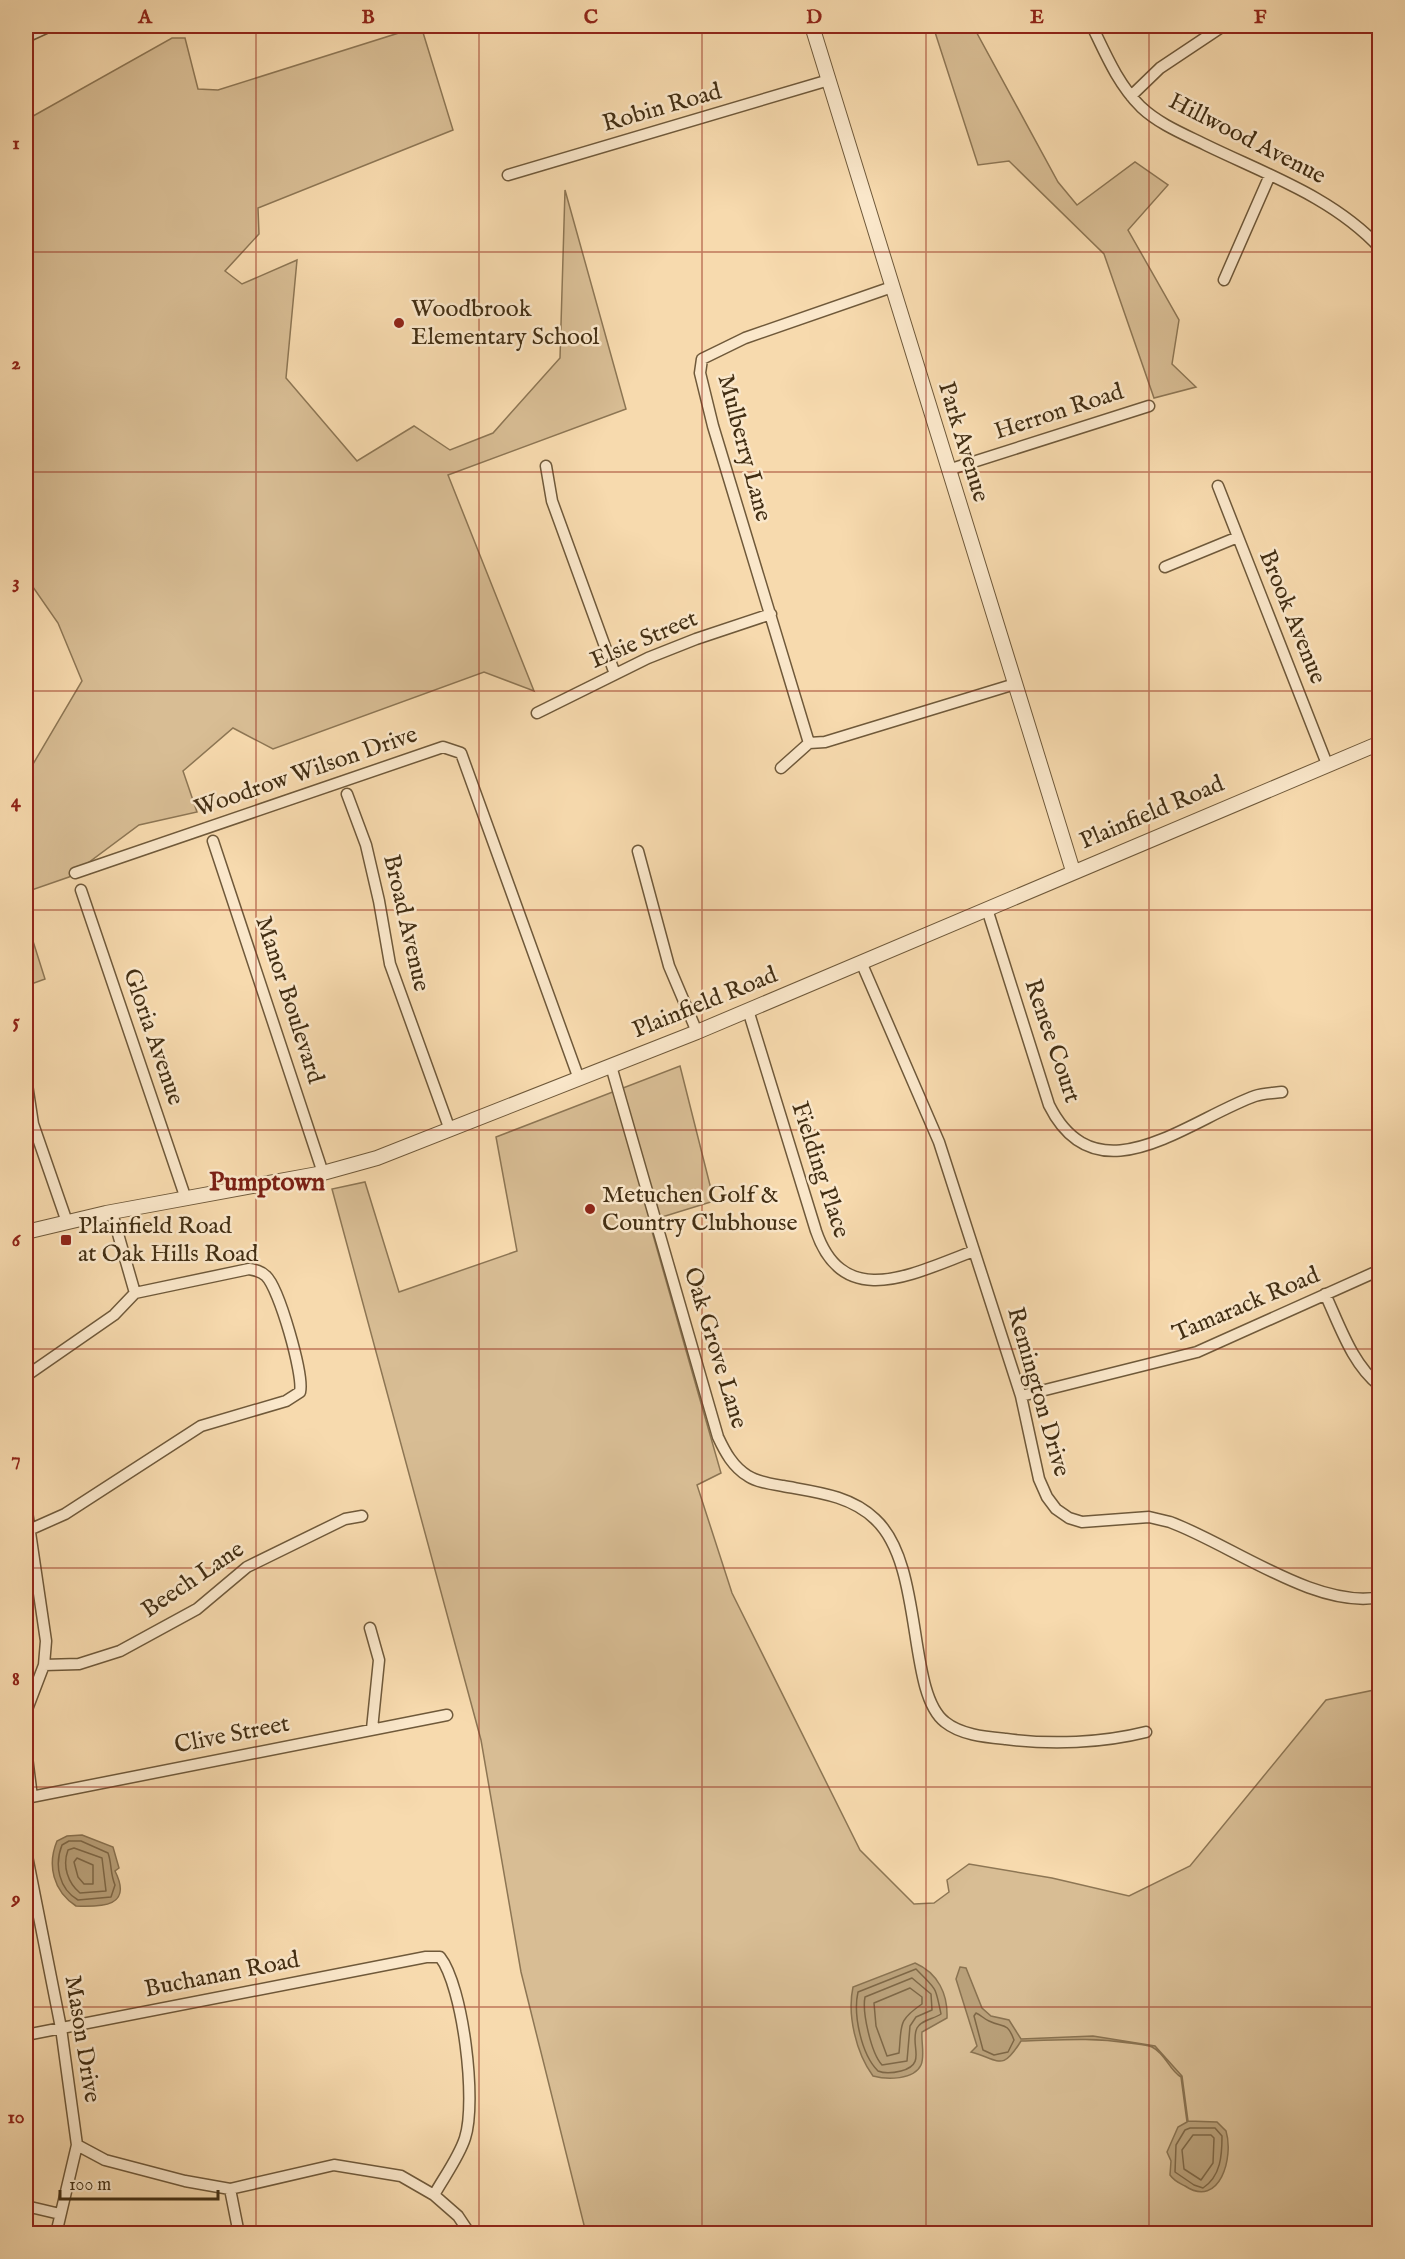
<svg xmlns="http://www.w3.org/2000/svg" width="1405" height="2259" font-family="'IM FELL English',serif">
	<style>
		.green { fill: #d8bd94; stroke: #8d7654; stroke-width: 1.5 }
		.water { fill: #b9a079; stroke: #897250; stroke-width: 1.5 }
		.lines { fill: none; stroke-linecap: round; stroke-linejoin: round }
		.shore { stroke: #7e6746; stroke-width: 1.5 }
		.minor-casing { stroke: #6f593a; stroke-width: 13 }
		.tertiary-casing { stroke: #6f593a; stroke-width: 16 }
		.minor { stroke: #fae7ca; stroke-width: 10 }
		.tertiary { stroke: #fae7ca; stroke-width: 14 }
		.grid { fill: none; stroke: #8f2418; stroke-width: 1.5; stroke-opacity: 0.55 }
		.poi-dot { fill: #8f2418; stroke: #fae7ca; stroke-width: 2 }
		.labels { text-anchor: middle; dominant-baseline: central; stroke-width: 5; stroke-linejoin: round; paint-order: stroke }
		.street-label { font-size: 24px; fill: #422e13; stroke: #fae7ca }
		.poi-label { font-size: 24px; fill: #422e13; stroke: #fae7ca; text-anchor: start }
		.neighbourhood-label { font-size: 26px; font-weight: bold; fill: #7a1f14; stroke: #fae7ca }
		.neatline { fill: none; stroke: #8f2418; stroke-width: 2 }
		.grid-label { font-size: 20px; text-anchor: middle; font-weight: bold; fill: #8f2418 }
	</style>
	<rect width="100%" height="100%" fill="#f7daae"/>
	<filter id="stains"><feTurbulence type="fractalNoise" baseFrequency=".00333" numOctaves="4"/><feColorMatrix values="0 0 0 0 .2 0 0 0 0 .09 0 0 0 0 .02 0 0 0 .5 -.17"/></filter>
	<radialGradient id="worn" r=".72"><stop offset=".6" stop-color="#630" stop-opacity="0"/><stop offset="1" stop-color="#630" stop-opacity=".3"/></radialGradient>
	<path class="green" d="M421 26 453 130 258 208 259 234 225 271 242 284 297 260 286 378 357 461 414 426 450 450 493 433 560 358 565 190 626 409 448 475 534 691 484 672 273 749 233 728 183 771 197 812 139 825 69 877 26 892V776L82 681 58 623 26 577V120L172 38H185L198 89 218 90Z
		M933 26H973L1058 182 1077 205 1135 162 1168 185 1128 230 1179 320 1172 364 1196 387 1154 398 1104 254 1009 161 978 165Z
		M26 919 45 979 26 986Z
		M680 1066 714 1201 649 1221 721 1473 697 1485 732 1593 860 1850 914 1904 934 1903 949 1892 947 1880 969 1864 1052 1878 1129 1896 1190 1866 1326 1700 1379 1689V2233H586L521 1972 481 1740 332 1189 365 1182 399 1292 517 1251 496 1137Z"/>
	<path class="water" d="M82 1835 113 1847 119 1868 115 1871C133 1907 102 1907 76 1906 53 1891 47 1865 57 1841L67 1836Z
		M915 1963C938 1973 948 1994 947 2018L922 2032C921 2041 925 2056 921 2065 914 2080 887 2080 873 2076 856 2053 847 2015 853 1987Z
		M960 1967 966 1968 982 2008 991 2016 1009 2020 1021 2039 1093 2036 1155 2046 1182 2076 1188 2121 1217 2122 1226 2131C1234 2157 1220 2209 1185 2186 1179 2183 1174 2181 1170 2175L1171 2161 1167 2152 1178 2127 1187 2122 1181 2077C1169 2070 1166 2054 1152 2047 1146 2044 1136 2044 1129 2043 1090 2037 1060 2040 1021 2041 1002 2072 1000 2060 971 2052L977 2046 956 1979Z"/>
	<g class="lines">
		<path class="shore" d="M69 1841H81L108 1853C112 1864 110 1873 115 1885L111 1897 78 1900C59 1889 54 1865 62 1845Z
			M74 1848 102 1858 106 1891 80 1893C68 1883 62 1866 68 1850Z
			M77 1858 93 1865V1884H84L78 1877 74 1862Z
			M916 1969C936 1990 935 1984 941 2014 934 2019 921 2020 917 2028 909 2045 928 2064 901 2071 893 2073 885 2074 878 2071 861 2054 853 2014 858 1992Z
			M912 1978 931 1994 932 2010 916 2017 910 2026 907 2061 882 2065C871 2053 862 2012 865 1997Z
			M910 1988 922 1997V2004C897 2021 902 2025 899 2053L887 2056 876 2026 874 2003Z
			M976 2013C981 2015 984 2019 989 2021 1003 2028 1007 2021 1014 2040L1008 2052 994 2055 983 2050 974 2016Z
			M1190 2128H1215L1222 2136C1222 2155 1221 2176 1203 2188L1194 2185 1175 2172 1176 2145 1185 2130Z
			M1193 2135H1211L1214 2138 1213 2163 1201 2180 1184 2169 1182 2150Z"/>
		<defs>
			<path id="minor" d="M1092 26C1106 55 1118 84 1141 107 1160 125 1186 135 1208 146 1268 175 1334 198 1380 248
				M26 37 50 26
				M1131 96 1160 68 1223 26
				M508 175 829 80
				M1224 280 1270 175
				M892 287 745 338 702 359 700 373 713 426 809 743 825 742 1015 684
				M546 466 552 501 615 674
				M948 470 1149 406
				M1218 486 1327 764
				M1165 567 1238 537
				M537 713 648 658 696 639 771 614
				M781 768 809 743
				M347 794 366 845 379 901 390 964 450 1130
				M213 841 323 1173
				M638 851 669 966 697 1032
				M75 873 443 747 461 753 579 1079
				M81 890 186 1199
				M987 909 1049 1105C1097 1201 1188 1120 1255 1096 1263 1093 1274 1093 1282 1092
				M861 962 939 1142 1021 1396 1039 1479 1047 1497 1056 1509 1069 1518 1082 1522 1149 1517 1170 1522C1230 1544 1317 1610 1380 1597
				M748 1010 816 1231C844 1313 916 1272 974 1251
				M611 1066 718 1437C725 1452 733 1467 748 1476 757 1482 771 1484 783 1486 815 1492 850 1495 875 1519 925 1565 906 1692 945 1722 961 1735 986 1737 1006 1739 1051 1745 1102 1743 1146 1732
				M26 1078 33 1124 67 1222
				M1325 1294C1340 1326 1352 1364 1380 1386
				M26 1376 114 1315 135 1293 112 1213
				M1021 1396 1197 1352 1380 1270
				M26 1505 46 1641 44 1665 26 1712
				M29 1530 65 1514 201 1426 286 1401 300 1392C304 1375 279 1288 266 1276 261 1271 255 1270 249 1269L135 1293
				M370 1628 379 1660 372 1729
				M44 1665 79 1664 120 1651 197 1609 247 1567 345 1519 362 1516
				M26 1749 32 1797
				M26 1798 447 1715
				M26 1851 61 2028 77 2145 56 2234
				M26 2035 426 1957H440C463 1986 477 2102 465 2138 459 2157 444 2177 434 2195
				M77 2145 105 2160 185 2181 230 2189 334 2165 401 2176 434 2195 458 2216 470 2234
				M230 2189 239 2234
				M26 2206 60 2214"/>
			<path id="tertiary" d="M812 26 1073 871
				M26 1232 106 1213 323 1173 377 1158 697 1032 1380 743"/>
		</defs>
		<use href="#minor" class="minor-casing"/>
		<use href="#tertiary" class="tertiary-casing"/>
		<use href="#minor" class="minor"/>
		<use href="#tertiary" class="tertiary"/>
	</g>
	<path class="grid" d="M256 26V2234M479 26V2234M702 26V2234M926 26V2234M1149 26V2234M26 252H1380M26 472H1380M26 691H1380M26 910H1380M26 1130H1380M26 1349H1380M26 1568H1380M26 1787H1380M26 2007H1380"/>
	<g class="poi-dot">
		<circle cx="399" cy="323" r="6"/>
		<circle cx="590" cy="1209" r="6"/>
		<rect x="60" y="1234" width="12" height="12" rx="3"/>
	</g>
	<g class="labels">
		<g class="street-label">
			<text transform="translate(662 108) rotate(-16)">Robin Road</text>
			<text transform="translate(1247 139) rotate(27)">Hillwood Avenue</text>
			<text transform="translate(1059 412) rotate(-18)">Herron Road</text>
			<text transform="translate(963 442) rotate(73)">Park Avenue</text>
			<text transform="translate(744 448) rotate(75)">Mulberry Lane</text>
			<text transform="translate(1292 617) rotate(68)">Brook Avenue</text>
			<text transform="translate(644 640) rotate(-23)">Elsie Street</text>
			<text transform="translate(306 772) rotate(-19)">Woodrow Wilson Drive</text>
			<text transform="translate(1152 813) rotate(-23)">Plainfield Road</text>
			<text transform="translate(406 923) rotate(77)">Broad Avenue</text>
			<text transform="translate(289 1000) rotate(72)">Manor Boulevard</text>
			<text transform="translate(705 1003) rotate(-22)">Plainfield Road</text>
			<text transform="translate(153 1037) rotate(71)">Gloria Avenue</text>
			<text transform="translate(1052 1041) rotate(71)">Renee Court</text>
			<text transform="translate(820 1170) rotate(72)">Fielding Place</text>
			<text transform="translate(1246 1305) rotate(-23)">Tamarack Road</text>
			<text transform="translate(715 1348) rotate(73)">Oak Grove Lane</text>
			<text transform="translate(1038 1392) rotate(74)">Remington Drive</text>
			<text transform="translate(193 1580) rotate(-34)">Beech Lane</text>
			<text transform="translate(232 1735) rotate(-11)">Clive Street</text>
			<text transform="translate(222 1975) rotate(-11)">Buchanan Road</text>
			<text transform="translate(82 2039) rotate(81)">Mason Drive</text>
		</g>
		<g class="poi-label">
			<text x="411" y="309">Woodbrook<tspan x="411" dy="28">Elementary School</tspan></text>
			<text x="602" y="1195">Metuchen Golf &amp;<tspan x="602" dy="28">Country Clubhouse</tspan></text>
			<text x="78" y="1226">Plainfield Road<tspan x="78" dy="28">at Oak Hills Road</tspan></text>
		</g>
		<g class="neighbourhood-label">
			<text x="267" y="1182">Pumptown</text>
		</g>
	</g>
	<rect width="1405" height="2259" fill="none" stroke="#f7daae" stroke-width="66"/>
	<path d="M60 2190v9h158v-9" fill="none" stroke="#422e13" stroke-width="3"/>
	<text x="69" y="2190" font-size="18" fill="#422e13" stroke="#fae7ca" stroke-width="4.5" paint-order="stroke">100 m</text>
	<rect x="33" y="33" width="1339" height="2193" class="neatline"/>
	<g class="grid-label">
		<text x="145" y="23">A</text>
		<text x="368" y="23">B</text>
		<text x="591" y="23">C</text>
		<text x="814" y="23">D</text>
		<text x="1037" y="23">E</text>
		<text x="1260" y="23">F</text>
		<text x="16" y="149">1</text>
		<text x="16" y="369">2</text>
		<text x="16" y="588">3</text>
		<text x="16" y="807">4</text>
		<text x="16" y="1027">5</text>
		<text x="16" y="1246">6</text>
		<text x="16" y="1465">7</text>
		<text x="16" y="1685">8</text>
		<text x="16" y="1904">9</text>
		<text x="16" y="2123">10</text>
	</g>
	<rect width="100%" height="100%" filter="url(#stains)"/>
	<rect width="100%" height="100%" fill="url(#worn)"/>
</svg>
